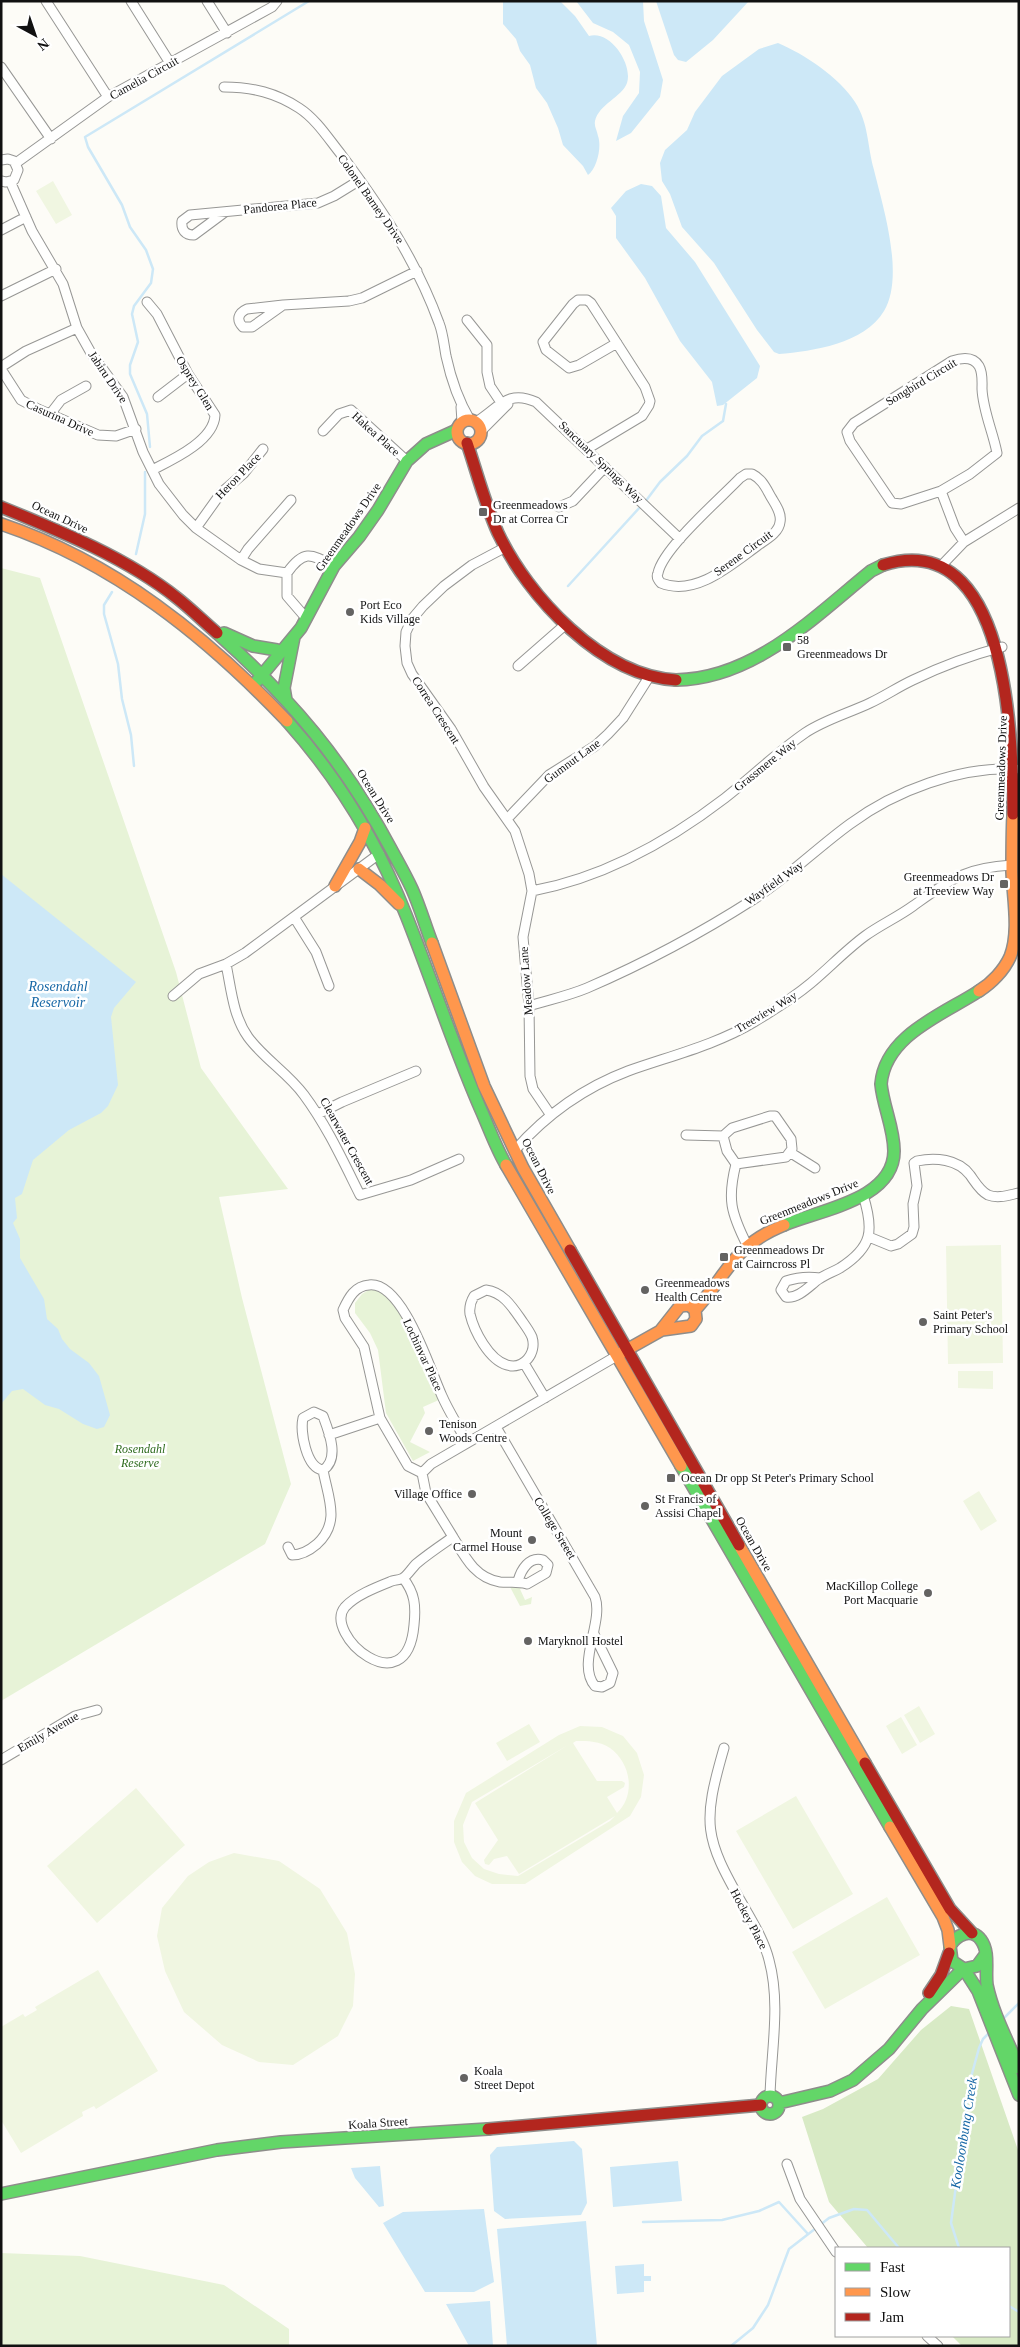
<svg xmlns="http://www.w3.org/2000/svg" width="1020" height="2347" font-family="Georgia,serif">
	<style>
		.green { fill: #e7f3d7 }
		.forest { fill: #d8eac5 }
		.pitch { fill: #f0f6e1; fill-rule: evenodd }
		.water { fill: #cde8f7 }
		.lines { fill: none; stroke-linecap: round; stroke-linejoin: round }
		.stream { stroke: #cde8f7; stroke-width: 2.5 }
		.street-casing { stroke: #979795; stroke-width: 11 }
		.fast-casing { stroke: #8e8d8b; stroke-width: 14 }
		.slow-casing { stroke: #8e8d8b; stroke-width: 14 }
		.jam-casing { stroke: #8e8d8b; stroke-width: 14 }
		.street { stroke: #fffffe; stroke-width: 9 }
		.fast { stroke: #63d668; stroke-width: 11 }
		.slow { stroke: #ff974d; stroke-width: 11 }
		.jam { stroke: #b3261e; stroke-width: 11 }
		.poi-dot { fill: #646362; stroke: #fff; stroke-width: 2 }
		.labels { text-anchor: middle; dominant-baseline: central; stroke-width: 5; stroke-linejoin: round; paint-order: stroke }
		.street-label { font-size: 12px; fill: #111; stroke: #fff }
		.poi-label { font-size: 12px; fill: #111; stroke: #fff; text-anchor: start }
		.park-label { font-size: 12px; font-style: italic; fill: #2f6b1f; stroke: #fff }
		.water-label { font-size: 14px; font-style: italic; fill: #1768a6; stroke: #fff }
	</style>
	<rect width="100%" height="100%" fill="#fdfcf7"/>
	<path class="green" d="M1 568 40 578 176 972 201 1068 288 1189 219 1197 242 1298 291 1484 265 1544 1 1701Z
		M372 1288 383 1289 403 1310 441 1399 423 1407 425 1413 410 1442 430 1452 413 1461 386 1413 378 1350 370 1333 355 1313V1303L362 1294Z
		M509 1585H526L520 1589 525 1600 532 1597 531 1604 520 1606Z
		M1 2253 80 2256 224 2285 289 2329V2346H1Z"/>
	<path class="forest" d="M951 2006 969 2009 1019 2153V2346H962L952 2336H1009V2248H868L829 2202 802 2117 823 2109 878 2079 921 2030Z"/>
	<path class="pitch" d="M53 181 72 215 56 224 36 191Z
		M1001 1245 1003 1363 948 1364 946 1246Z
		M958 1371H993V1389L958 1388Z
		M979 1491 997 1521 981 1531 963 1501Z
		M919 1706 935 1734 920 1743 904 1715Z
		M901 1717 917 1745 902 1754 886 1726Z
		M529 1724 540 1742 507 1761 496 1743Z
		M580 1726 602 1727 623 1736 637 1753 644 1775 641 1797 630 1816 525 1884H492L475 1876 462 1862 454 1842V1821L466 1793 559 1735ZM576 1741C588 1741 600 1741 610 1748 631 1763 636 1795 617 1813L607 1797 624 1787 625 1783 622 1781H597L573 1743ZM568 1745 475 1803 498 1840 484 1860 485 1864 489 1865 494 1859 507 1856 519 1874 615 1816 610 1821 518 1876 499 1874 484 1869 472 1858 464 1842 463 1825 472 1802Z
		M136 1788 185 1845 97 1923 47 1866Z
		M796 1796 853 1894 793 1929 736 1831Z
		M234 1853 279 1861 320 1889 347 1933 355 1974 353 2006 338 2036 293 2065 259 2062 222 2045 184 2012 165 1971 157 1936 162 1908 188 1876 209 1862Z
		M887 1897 920 1955 825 2009 792 1952Z
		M98 1970 158 2071 96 2109 94 2106 82 2112 83 2116 21 2153 1 2120V2027L23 2014 25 2017 37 2010 35 2007Z"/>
	<path class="water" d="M503 1H560L575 16 589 36C611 30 633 65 627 83 622 97 599 104 595 121 594 127 597 130 598 136 602 147 597 168 588 175L583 166 563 145 558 128 547 103 536 88 530 65 520 51 516 39 503 24Z
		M576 1H643L644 21 663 80 660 97 631 133 616 141 623 116 639 93 640 72 629 45 613 32 593 23Z
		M656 1H749L713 40 686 62 678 60 674 55Z
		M778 43C804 54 839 77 855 102 869 124 867 145 874 170 883 207 905 276 884 311 864 344 813 351 779 354L774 352 757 330 714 263 682 227 670 194 662 181 660 163 665 150 687 130 695 112 722 76 759 49Z
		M641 184 652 186 661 196 666 228 695 262 760 366 757 378 723 405 717 406 712 382 680 341 645 278 616 238V216L611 208 626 191Z
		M1 874 136 982 114 1008 111 1017 118 1085 108 1106 101 1113 69 1130 33 1160 22 1194 15 1198 17 1218 13 1223 20 1239V1258L44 1299 47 1319 58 1329 62 1339 70 1349 89 1363 99 1376 110 1415 104 1427 97 1429 83 1424 59 1409 45 1405 23 1389 12 1391 1 1404Z
		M574 2141 582 2149 587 2203 581 2215 505 2219 494 2211 490 2155 497 2147Z
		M678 2161 682 2201 613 2207 610 2167Z
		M380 2166 384 2206 379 2207 355 2178 351 2168Z
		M484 2209 494 2282 474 2292H425L383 2223 403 2212Z
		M586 2221 597 2346H507L497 2229Z
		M644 2264V2276H651V2281H644V2292L617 2294 615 2266Z
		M490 2301 493 2346H469L446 2304Z"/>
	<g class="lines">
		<path class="stream" d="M150 447 147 414 130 374V365L138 342 132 314 134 306 151 283 153 269 146 250 130 227 122 205 88 147 85 137 309 1
			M645 502 660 482 687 456 702 436 723 421 726 404
			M136 554 145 514V472
			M568 586 641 506
			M112 592 104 605V614L118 664 122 699 131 735 134 766
			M1004 2018 1019 2003
			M643 2222 722 2220 759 2211 779 2202 808 2234
			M959 2248 951 2223 970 2081 979 2048 983 2039 989 2033
			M1009 2306 1019 2312
			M731 2346 753 2328 768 2305 789 2249 829 2218 854 2209 867 2210 899 2248"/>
		<defs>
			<path id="street" d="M46 1 108 97
				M131 1 170 63
				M207 1 227 33
				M1 67 51 139
				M224 87C253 87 276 93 299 108 316 119 328 138 340 153 380 206 416 260 439 323 443 333 444 345 446 356 451 379 458 400 470 420
				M1 160 8 159 14 161 18 170 14 180 6 182 1 181
				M16 163 108 97 272 7 277 1
				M10 181 32 231 63 284 77 328 91 353 123 397 143 452 159 484 183 515 196 528 241 560 259 569 287 573
				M225 212 194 235C185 235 181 230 182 221L190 215 318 203 334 196 360 180
				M1 230 26 217
				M1 296 56 269
				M147 302 157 314 188 374 215 415C214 441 172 460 152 470
				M283 305 247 309C238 313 236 320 243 327H252L283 305 349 301 362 298 417 271
				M467 320 487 345V372L490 386 504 407
				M1 367 26 351 77 328
				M1 369 21 400 38 409 98 435 116 436 136 429
				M158 397 188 374
				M461 407 462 422
				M51 413 61 400 86 386
				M476 422C499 408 507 389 536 402L680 539
				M323 431 339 414 351 410 407 461
				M481 431 508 404
				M587 449 642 416 649 405 650 401 645 387 591 303 587 300H578L573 304 543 342 546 350 569 368 579 365 617 343
				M746 474H752C762 479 766 488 771 497 775 504 782 513 780 522 779 533 765 540 757 546 731 565 695 597 661 583 658 580 656 577 658 573 663 548 721 498 740 478Z
				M941 491 901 504 892 503 850 441 847 432 854 423 952 361C961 358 973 356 979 366 983 373 982 382 982 389 983 411 993 432 997 453L970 474 941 491 955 528 964 542
				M559 507 573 501 605 467
				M196 528 221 493 244 473 263 449
				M506 547 472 565 444 586 423 606 412 619 406 632 405 646 407 663 412 674 451 729 484 787 515 831 529 874 532 891 523 937 529 1006 530 1076 533 1089 550 1114
				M241 560 248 549 291 500
				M941 566 964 542 1019 508
				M306 618 287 596V573C304 549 311 554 334 566
				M518 666 566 624
				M508 818 549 775 595 746 608 734 623 718 649 677
				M379 854 245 953 226 964C231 988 233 1016 248 1037 264 1059 288 1073 304 1095 327 1126 343 1161 360 1195L411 1180 459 1159
				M532 891C602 878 669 841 725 798 752 777 776 753 805 733 824 720 849 713 870 703 885 696 898 687 913 680 942 666 972 655 1002 647
				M294 917 316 952 329 986
				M173 996 199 974 226 964
				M529 1006C548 1000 568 996 587 988 645 963 701 933 754 899 788 877 817 848 850 824 896 790 959 767 1016 769
				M318 1114 342 1102 416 1071
				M686 1135 723 1136
				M723 1136 732 1128 770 1116H775L791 1139 792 1149 786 1157 736 1164
				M723 1136 727 1151 736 1164C727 1199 731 1213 747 1245
				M515 1150C546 1115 583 1088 628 1071 670 1056 716 1045 754 1022 774 1010 793 998 811 983 829 968 846 950 865 936 880 925 898 917 913 906 951 879 964 868 1012 865
				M791 1153 815 1168
				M869 1237 891 1246 898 1244 912 1234 914 1227 913 1204 917 1186 914 1163 917 1161C935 1157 958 1159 970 1175 975 1182 980 1191 988 1195 998 1199 1009 1195 1019 1193
				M820 1278C807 1276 798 1277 786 1281L781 1290 786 1297C799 1299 810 1285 819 1279 826 1274 833 1272 840 1268 873 1247 874 1230 863 1195
				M486 1290C502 1292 511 1305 520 1318 524 1324 529 1330 532 1337 537 1353 524 1370 507 1365 489 1360 474 1331 470 1314 469 1307 471 1301 474 1296Z
				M524 1363 545 1398
				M314 1412 323 1416C329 1432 340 1459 323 1470 306 1468 300 1431 303 1418Z
				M380 1418 364 1347 345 1318 343 1310C349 1297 355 1286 369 1285 403 1281 430 1370 442 1396 449 1412 459 1427 467 1443
				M496 1427 595 1597C604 1622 576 1664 595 1686L602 1687 610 1683 613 1673 594 1634
				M329 1435 380 1418 408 1466 422 1473
				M453 1537C465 1557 475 1578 500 1582 510 1583 517 1581 527 1584L546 1573 548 1565 543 1560C529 1556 521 1570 518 1581
				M288 1547 292 1555C302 1555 310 1550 317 1544 341 1522 328 1498 323 1470
				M403 1578C415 1593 416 1606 414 1625 407 1707 322 1634 345 1607 356 1595 377 1587 392 1581 395 1580 400 1580 403 1578 407 1576 412 1568 416 1564 428 1554 440 1546 453 1537L426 1493 422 1473 431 1464 615 1357
				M724 1748C702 1824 704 1837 743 1905 753 1923 764 1940 769 1960 781 2004 771 2052 770 2096
				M1 1760 75 1716 97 1710
				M787 2164 800 2199 836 2252
				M927 2336 938 2346"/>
			<path id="fast" d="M217 633C291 699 344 761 391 849 398 862 406 876 412 889 420 907 425 925 432 943
				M224 633 253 646 277 650
				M676 680C754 679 814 617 871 571L883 565
				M257 681 301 628 334 566 359 537 378 510 407 461 426 444 457 430
				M286 700 284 688 294 637
				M287 721C338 778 378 844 406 915 432 980 453 1046 481 1110 489 1128 496 1148 506 1165
				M784 1225C819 1210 894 1200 894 1151 894 1128 883 1106 881 1084 885 1035 944 1014 979 991
				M681 1466 890 1827
				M985 1955 977 1966 964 1969 952 1961 950 1946C956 1935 972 1927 981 1940 990 1952 985 1971 987 1985 993 2014 1008 2041 1019 2068
				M964 1969 978 1991 1019 2095
				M761 2105a9 9 0 1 1 18 0a9 9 0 1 1-18 0Z
				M779 2103 830 2091 853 2080 889 2049 922 2009 963 1969
				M1 2194 217 2150 281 2142 488 2129"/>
			<path id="slow" d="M457 432a12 12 0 1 1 24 0a12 12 0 1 1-24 0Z
				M1 524C114 562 206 636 287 721
				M359 869 380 885 399 904
				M335 886 360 842 365 828
				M432 943 484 1086 523 1168 570 1250
				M979 991C992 983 1004 970 1010 957 1020 932 1013 898 1012 872 1012 853 1012 833 1013 814
				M506 1165 681 1466
				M695 1310C729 1273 732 1246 784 1225
				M621 1353 662 1330 691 1326 696 1319 695 1310 689 1305 680 1306 661 1330
				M739 1545 865 1763
				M890 1827 943 1917 948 1930 950 1946"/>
			<path id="jam" d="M467 443C477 473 485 504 498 533 528 597 602 676 676 680
				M1 507C60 531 127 558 177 598 191 609 203 621 217 633
				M883 565C1008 526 1013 737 1013 814
				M570 1250 739 1545
				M865 1763 950 1909 972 1933
				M929 1993 941 1975 949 1953
				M488 2129 761 2105"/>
		</defs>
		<use href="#street" class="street-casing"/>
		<use href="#fast" class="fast-casing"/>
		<use href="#slow" class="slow-casing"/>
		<use href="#jam" class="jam-casing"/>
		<use href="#street" class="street"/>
		<use href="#fast" class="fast"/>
		<use href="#slow" class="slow"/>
		<use href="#jam" class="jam"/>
	</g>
	<g class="poi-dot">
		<rect x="478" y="507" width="10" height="10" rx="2.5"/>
		<circle cx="350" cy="612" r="5"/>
		<rect x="782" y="642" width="10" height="10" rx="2.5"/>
		<rect x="999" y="879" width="10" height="10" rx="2.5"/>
		<rect x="719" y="1252" width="10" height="10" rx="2.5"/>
		<circle cx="645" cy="1290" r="5"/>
		<circle cx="923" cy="1322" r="5"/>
		<circle cx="429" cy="1431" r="5"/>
		<rect x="666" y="1473" width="10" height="10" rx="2.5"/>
		<circle cx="472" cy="1494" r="5"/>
		<circle cx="645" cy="1506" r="5"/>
		<circle cx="532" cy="1540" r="5"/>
		<circle cx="928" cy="1593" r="5"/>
		<circle cx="528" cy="1641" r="5"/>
		<circle cx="464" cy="2078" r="5"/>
	</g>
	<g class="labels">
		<g class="street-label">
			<text transform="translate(144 78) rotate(-29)">Camelia Circuit</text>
			<text transform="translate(371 199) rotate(55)">Colonel Barney Drive</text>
			<text transform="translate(280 206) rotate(-6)">Pandorea Place</text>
			<text transform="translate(108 377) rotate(56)">Jabiru Drive</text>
			<text transform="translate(921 382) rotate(-31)">Songbird Circuit</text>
			<text transform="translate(195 383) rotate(58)">Osprey Glen</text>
			<text transform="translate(60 418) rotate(24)">Casurina Drive</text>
			<text transform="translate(376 434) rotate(42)">Hakea Place</text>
			<text transform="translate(601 462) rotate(44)">Sanctuary Springs Way</text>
			<text transform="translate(238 476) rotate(-46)">Heron Place</text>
			<text transform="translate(60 517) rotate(25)">Ocean Drive</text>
			<text transform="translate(348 527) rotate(-55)">Greenmeadows Drive</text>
			<text transform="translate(743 553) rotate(-36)">Serene Circuit</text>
			<text transform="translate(436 710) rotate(57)">Correa Crescent</text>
			<text transform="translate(572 761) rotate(-36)">Gumnut Lane</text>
			<text transform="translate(765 765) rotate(-39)">Grassmere Way</text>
			<text transform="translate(1001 768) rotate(-88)">Greenmeadows Drive</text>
			<text transform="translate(376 796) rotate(58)">Ocean Drive</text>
			<text transform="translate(774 883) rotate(-35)">Wayfield Way</text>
			<text transform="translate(526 981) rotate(-94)">Meadow Lane</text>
			<text transform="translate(766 1012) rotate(-31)">Treeview Way</text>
			<text transform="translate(347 1141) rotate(61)">Clearwater Crescent</text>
			<text transform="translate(539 1166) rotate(63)">Ocean Drive</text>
			<text transform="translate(809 1202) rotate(-22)">Greenmeadows Drive</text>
			<text transform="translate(423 1355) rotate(65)">Lochinvar Place</text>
			<text transform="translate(555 1528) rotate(59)">College Sreeet</text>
			<text transform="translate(754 1544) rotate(60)">Ocean Drive</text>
			<text transform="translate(48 1732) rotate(-30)">Emily Avenue</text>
			<text transform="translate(749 1919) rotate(62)">Hockey Place</text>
			<text transform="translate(378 2123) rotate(-4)">Koala Street</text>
		</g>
		<g class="poi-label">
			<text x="493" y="505">Greenmeadows<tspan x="493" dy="14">Dr at Correa Cr</tspan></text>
			<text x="360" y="605">Port Eco<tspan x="360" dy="14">Kids Village</tspan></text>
			<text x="797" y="640">58<tspan x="797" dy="14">Greenmeadows Dr</tspan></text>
			<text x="994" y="877" text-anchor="end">Greenmeadows Dr<tspan x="994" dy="14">at Treeview Way</tspan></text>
			<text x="734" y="1250">Greenmeadows Dr<tspan x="734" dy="14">at Cairncross Pl</tspan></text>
			<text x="655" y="1283">Greenmeadows<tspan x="655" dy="14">Health Centre</tspan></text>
			<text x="933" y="1315">Saint Peter's<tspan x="933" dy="14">Primary School</tspan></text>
			<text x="439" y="1424">Tenison<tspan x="439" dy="14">Woods Centre</tspan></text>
			<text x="681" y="1478">Ocean Dr opp St Peter's Primary School</text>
			<text x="462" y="1494" text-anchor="end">Village Office</text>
			<text x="655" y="1499">St Francis of<tspan x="655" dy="14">Assisi Chapel</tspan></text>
			<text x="522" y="1533" text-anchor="end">Mount<tspan x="522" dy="14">Carmel House</tspan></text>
			<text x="918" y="1586" text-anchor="end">MacKillop College<tspan x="918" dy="14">Port Macquarie</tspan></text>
			<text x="538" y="1641">Maryknoll Hostel</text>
			<text x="474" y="2071">Koala<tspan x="474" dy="14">Street Depot</tspan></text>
		</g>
		<g class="park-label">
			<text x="140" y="1449">Rosendahl<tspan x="140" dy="14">Reserve</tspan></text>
		</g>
		<g class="water-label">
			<text x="58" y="986">Rosendahl<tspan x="58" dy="16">Reservoir</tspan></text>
			<text transform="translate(964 2133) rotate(-81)">Kooloonbung Creek</text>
		</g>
	</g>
	<rect width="1020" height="2347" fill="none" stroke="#111111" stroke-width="5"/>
	<rect x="835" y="2247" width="175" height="90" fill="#ffffff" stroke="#a0a0a0"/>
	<rect x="845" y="2263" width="25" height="8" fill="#63d668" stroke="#a0a0a0"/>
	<text x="880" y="2272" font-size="15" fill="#111111">Fast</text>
	<rect x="845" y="2288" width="25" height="8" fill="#ff974d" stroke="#a0a0a0"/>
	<text x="880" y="2297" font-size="15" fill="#111111">Slow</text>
	<rect x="845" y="2313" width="25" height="8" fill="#b3261e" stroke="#a0a0a0"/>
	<text x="880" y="2322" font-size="15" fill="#111111">Jam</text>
	<g transform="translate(35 35) rotate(140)" stroke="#ffffff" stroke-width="4" paint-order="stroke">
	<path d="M0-4L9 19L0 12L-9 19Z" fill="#111111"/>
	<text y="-8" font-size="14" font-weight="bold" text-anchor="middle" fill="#111111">N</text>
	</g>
</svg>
